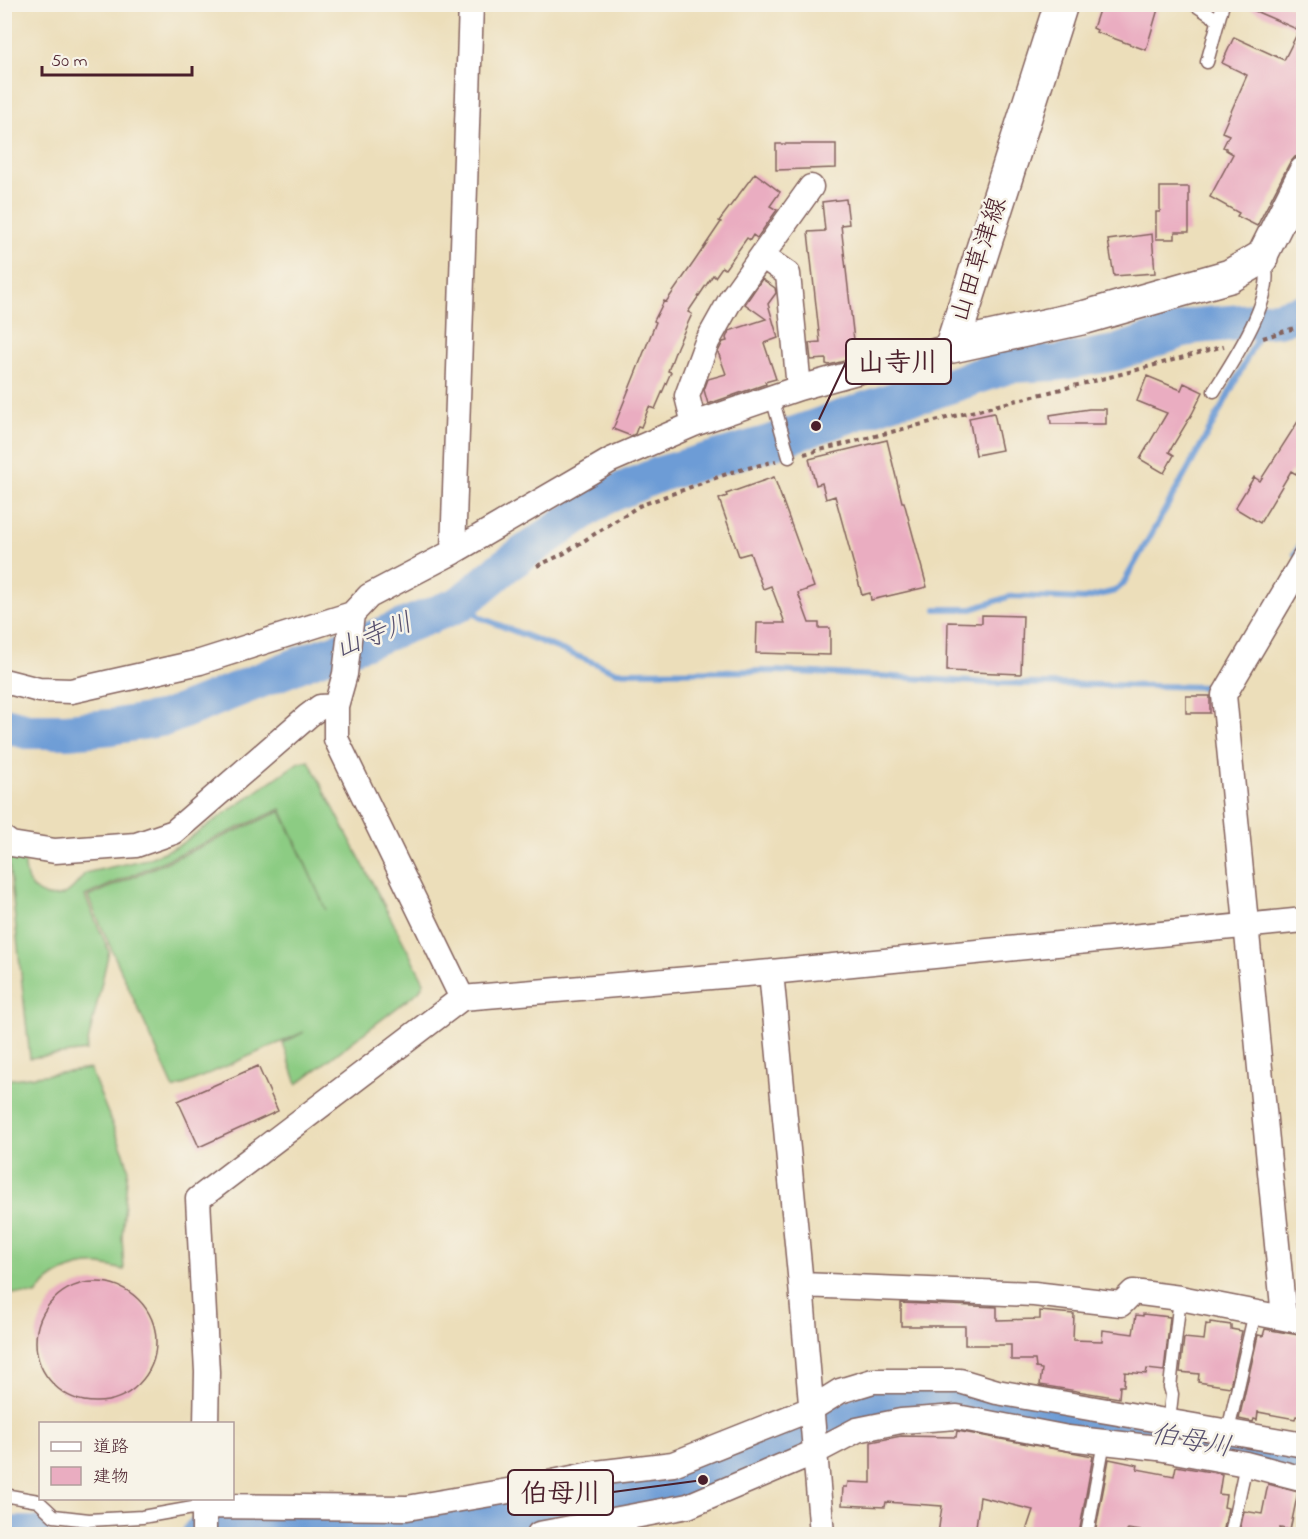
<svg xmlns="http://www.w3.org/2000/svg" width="1308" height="1539" font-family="'Indie Flower','Klee One',sans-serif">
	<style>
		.grass { fill: #8ccc83; stroke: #6b7657; stroke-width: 1.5 }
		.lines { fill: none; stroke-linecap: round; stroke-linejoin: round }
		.stream { stroke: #6d9cd6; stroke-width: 6 }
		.river { stroke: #6d9cd6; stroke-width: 36 }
		.building { fill: #eaadc1 }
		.service-casing { stroke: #83625d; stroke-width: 15 }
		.minor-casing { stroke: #83625d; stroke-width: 27 }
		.tertiary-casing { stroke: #83625d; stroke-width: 33 }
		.secondary-casing { stroke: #83625d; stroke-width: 36 }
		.path { stroke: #83625d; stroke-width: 4; stroke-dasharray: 4.5 4.5; stroke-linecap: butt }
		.service { stroke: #fff; stroke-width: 12 }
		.minor { stroke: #fff; stroke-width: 24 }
		.tertiary { stroke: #fff; stroke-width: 30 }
		.secondary { stroke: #fff; stroke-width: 33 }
		.labels { text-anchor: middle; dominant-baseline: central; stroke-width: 5; stroke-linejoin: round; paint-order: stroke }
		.street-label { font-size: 26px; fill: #4a1f2b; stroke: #f7f3e8 }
		.water-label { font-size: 27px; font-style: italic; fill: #58516f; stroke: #f7f3e8 }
		.leader { fill: none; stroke: #4a1f2b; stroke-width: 2 }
		.callout-dot { fill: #4a1f2b; stroke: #f7f3e8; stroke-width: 2 }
		.callout { fill: #f7f3e8; stroke: #4a1f2b; stroke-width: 2 }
		.callout-label { font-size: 27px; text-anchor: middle; font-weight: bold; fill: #4a1f2b }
	</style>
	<rect width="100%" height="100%" fill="#f7f3e8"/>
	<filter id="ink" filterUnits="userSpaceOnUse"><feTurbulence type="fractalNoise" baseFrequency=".0167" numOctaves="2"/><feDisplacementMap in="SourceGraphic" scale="12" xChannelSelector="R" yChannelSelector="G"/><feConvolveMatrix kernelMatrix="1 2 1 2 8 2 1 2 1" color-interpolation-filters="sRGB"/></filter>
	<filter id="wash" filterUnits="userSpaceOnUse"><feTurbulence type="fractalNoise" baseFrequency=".008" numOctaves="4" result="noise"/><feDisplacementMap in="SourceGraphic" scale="24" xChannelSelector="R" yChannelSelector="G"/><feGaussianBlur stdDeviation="1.35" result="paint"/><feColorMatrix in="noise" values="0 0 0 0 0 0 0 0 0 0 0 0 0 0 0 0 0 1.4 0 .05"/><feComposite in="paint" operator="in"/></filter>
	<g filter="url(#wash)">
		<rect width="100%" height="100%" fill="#ecdeba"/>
		<path class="grass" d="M309 761 421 976 424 982 419 991 297 1084 283 1043 304 1032 174 1089 88 897 281 811 326 910 281 809 85 896 109 951 86 1051 30 1058 8 854 24 857C25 865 25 873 28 881 34 894 52 901 65 894 74 889 79 881 85 873L147 859 178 846 299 762Z
			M90 1069 124 1153 128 1167 122 1237 124 1270C116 1268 108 1266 100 1265 76 1263 49 1275 36 1295L5 1293V1080Z"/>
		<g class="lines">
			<path class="stream" d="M1295 554 1304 538
				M466 599 479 617 617 672 774 671 880 676 988 683 1213 687 1222 676
				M936 609H972L1011 596 1084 599 1115 591 1123 584C1172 497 1223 411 1265 321"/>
			<path class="river" d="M4 725 27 731H67L111 727 166 718 316 658 364 642 460 604 505 566 605 497 660 474 769 443 896 399 925 394 1011 365 1057 363 1115 353 1195 326 1278 319 1304 312
				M9 1534H32
				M200 1534 260 1527 359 1533H407L577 1505 703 1480 879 1405 917 1401H956L1071 1419 1304 1462"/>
		</g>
		<g id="blocks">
			<path class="building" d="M1101 4H1141L1158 9 1146 50 1096 32 1097 30 1093 28Z
				M1239 4H1284L1304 14V155L1295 157 1289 164 1257 226 1237 216 1239 213 1210 197 1233 154 1226 150V148L1223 147 1229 135 1222 132 1247 75 1222 63 1234 37 1284 60 1299 30Z
				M776 144H836V168L776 170Z
				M755 173 780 192 770 206 777 210 757 238 753 235 750 240 747 238 725 269 722 267 715 277 713 275 688 312 692 314 677 347 668 371 671 372 655 409 649 407 641 427 638 426 635 434 631 436 613 429 656 322 654 321 664 301 666 302 694 262 721 222 719 221Z
				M1160 187H1189V232H1175V239H1156V212H1160Z
				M846 199 849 224 841 225 856 358 829 365 826 364V359L811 360 809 343 820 342 808 232 825 231 822 202Z
				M1152 234 1155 273 1114 276 1108 240Z
				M762 279 775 288 776 293 768 304 778 338 764 343 776 379 765 382 766 384 708 404 704 390 708 379 726 374 718 352 723 342 727 341 726 338 729 331 766 319 745 304Z
				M1147 376 1181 390 1184 383 1203 392 1192 414 1169 452 1174 455 1164 473 1140 459 1167 413 1137 401Z
				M1089 409H1106V424H1051L1050 415Z
				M1304 412V461L1296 474 1291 471 1260 523 1235 508 1254 477 1260 481Z
				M994 413 1002 450 976 455 969 418Z
				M887 440 902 502H904L927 587 871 600 870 593 862 595 835 496 826 499 822 483 816 485 809 459Z
				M774 477 814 587 798 593 809 623H819V628H830V655L756 653 757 623H785L771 586 763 589 750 553 739 556 719 499 727 496 726 494Z
				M982 615 1023 616 1021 674 947 671 948 622 982 623Z
				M1186 696H1210V713H1186Z
				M258 1066 278 1111 199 1147 178 1101Z
				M36 1342a60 60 0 1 1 120 0a60 60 0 1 1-120 0Z
				M901 1303 997 1307V1320L1040 1319V1311L1074 1314 1073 1340 1102 1341 1103 1330 1133 1334 1136 1315 1143 1316V1314L1170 1317 1164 1371 1147 1369 1146 1374 1125 1372 1124 1386H1120L1119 1398 1040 1385 1042 1369 1036 1368 1035 1360H1011V1345H965V1326H901Z
				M1210 1322 1231 1325V1329L1242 1331 1230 1387 1198 1382 1199 1374 1180 1372 1184 1338 1204 1340 1206 1324 1210 1325Z
				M1265 1329 1304 1336V1417L1296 1416 1295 1419 1258 1412 1257 1420 1254 1419 1253 1422 1239 1419 1258 1335 1263 1336Z
				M957 1431 1093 1456 1079 1534H1025L1033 1510 980 1497 975 1534H938L942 1506 886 1502 885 1507 842 1505 843 1487H847L848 1482 871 1483V1442L901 1436 956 1437Z
				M1109 1459 1138 1465 1137 1469 1174 1476 1176 1466 1222 1474 1219 1494 1226 1495 1224 1507 1228 1508 1223 1534H1189L1164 1531 1163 1534H1161L1128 1529 1126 1534H1095Z
				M1268 1484 1298 1492 1290 1530 1280 1528 1279 1534H1239L1244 1511 1262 1514Z"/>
		</g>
	</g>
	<g filter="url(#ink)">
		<use href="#blocks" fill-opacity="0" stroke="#83625d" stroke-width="1.5"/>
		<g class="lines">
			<defs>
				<path id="service" d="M1194 4 1218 20
					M1207 62 1223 4
					M1214 391C1231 364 1282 289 1262 259
					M772 398 789 457
					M1169 1421 1172 1394 1170 1387 1180 1298
					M1228 1431 1255 1312
					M4 1495 38 1501 54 1516 89 1520 142 1517 204 1506
					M1087 1534 1104 1442
					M1231 1534 1246 1464"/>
				<path id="minor" d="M762 256 788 274 799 388
					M694 424 687 396 707 342 731 299 811 187
					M453 552 471 4
					M352 614 345 674 336 706V739L462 998
					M4 681 39 690 71 691 200 662 352 614 369 596 453 552 611 460 694 424 799 388 952 346
					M4 839 11 844 55 851 136 845 174 832 308 716 320 707 336 706
					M771 972 801 1285 822 1534
					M801 1285 1034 1294 1121 1304 1133 1292 1180 1298 1304 1322
					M1284 1317 1224 695 1304 559
					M206 1424 207 1372 198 1199 462 998 771 972 1304 920
					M204 1498V1534
					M204 1506 407 1508 520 1489 596 1473 673 1464 811 1409 840 1391 873 1381H960L997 1392 1304 1445
					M539 1534 688 1506 815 1452 857 1430 901 1421 957 1417 1068 1438 1158 1448 1246 1464 1304 1479"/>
				<path id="tertiary" d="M1261 258 1304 172"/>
				<path id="secondary" d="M952 346 1061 4
					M952 346 1086 317 1230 276 1261 258"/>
			</defs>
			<use href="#service" class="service-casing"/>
			<use href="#minor" class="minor-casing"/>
			<use href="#tertiary" class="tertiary-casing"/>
			<use href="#secondary" class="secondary-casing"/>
			<path class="path" d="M1263 338 1304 325
				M804 454 1129 372 1224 346
				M537 566 563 554 639 506 732 472 776 461"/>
			<use href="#service" class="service"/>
			<use href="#minor" class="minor"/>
			<use href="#tertiary" class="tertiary"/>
			<use href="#secondary" class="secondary"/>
		</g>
	</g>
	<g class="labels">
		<g class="street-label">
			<text transform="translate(980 260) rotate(-72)">山田草津線</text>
		</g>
		<g class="water-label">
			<text transform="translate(374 637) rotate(-21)">山寺川</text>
			<text transform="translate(1191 1442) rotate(10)">伯母川</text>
		</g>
	</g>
	<path class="leader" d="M816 426L846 362M703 1480L613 1492"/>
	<g class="callout-dot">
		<circle cx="816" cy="426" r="6"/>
		<circle cx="703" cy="1480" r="6"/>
	</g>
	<g class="callout">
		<rect x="846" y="339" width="105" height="45" rx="6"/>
		<rect x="508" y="1470" width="105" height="45" rx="6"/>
	</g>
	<g class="callout-label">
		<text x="898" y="371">山寺川</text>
		<text x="561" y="1502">伯母川</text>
	</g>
	<rect width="1308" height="1539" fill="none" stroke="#f7f3e8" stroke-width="24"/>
	<rect x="39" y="1422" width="195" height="78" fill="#f7f3e8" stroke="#b29e9c" stroke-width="1.5"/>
	<rect x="51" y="1442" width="30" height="9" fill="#ffffff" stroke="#b29e9c" stroke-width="1.5"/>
	<text x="93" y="1452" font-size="18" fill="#4a1f2b">道路</text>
	<rect x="51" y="1467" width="30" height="18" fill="#eaadc1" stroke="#b29e9c" stroke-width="1.5"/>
	<text x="93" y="1482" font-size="18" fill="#4a1f2b">建物</text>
	<path d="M42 66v9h150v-9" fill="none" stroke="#4a1f2b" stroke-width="3"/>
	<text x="51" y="66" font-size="18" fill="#4a1f2b" stroke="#f7f3e8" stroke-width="4.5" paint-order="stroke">50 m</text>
</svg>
